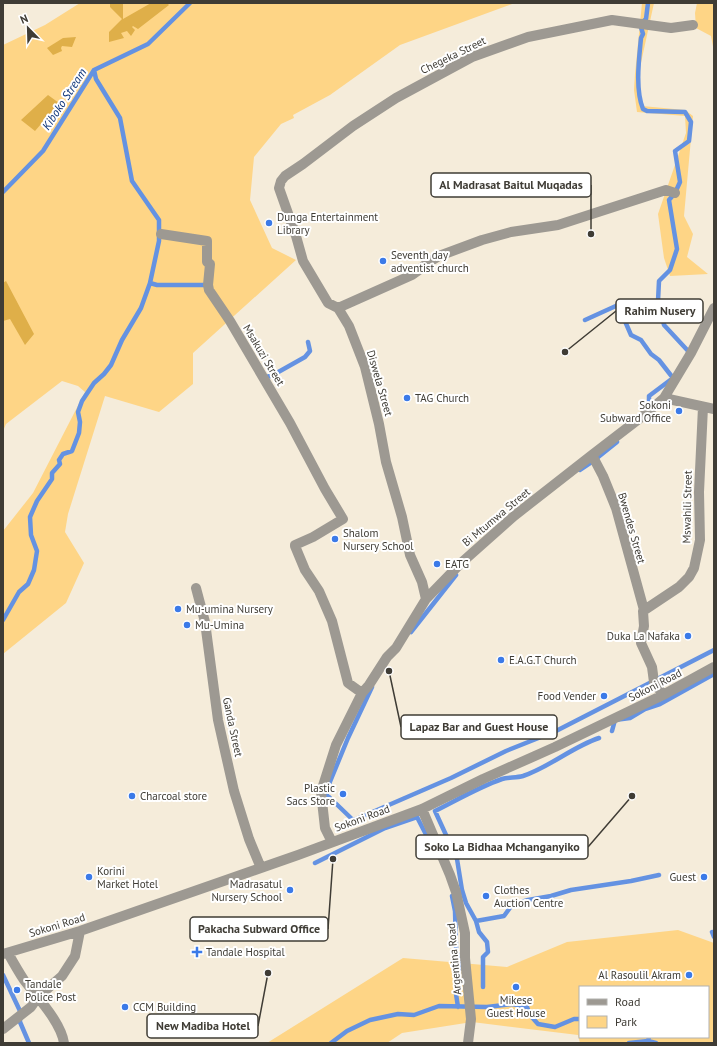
<svg xmlns="http://www.w3.org/2000/svg" width="717" height="1046" font-family="'PT Sans',sans-serif">
	<style>
		.green { fill: #fed586; fill-rule: evenodd }
		.forest { fill: #dfaf49 }
		.lines { fill: none; stroke-linecap: round; stroke-linejoin: round }
		.stream { stroke: #6492e2; stroke-width: 4.5 }
		.minor { stroke: #9d9992; stroke-width: 10 }
		.poi-dot { fill: #3b7ae8; stroke: #fff; stroke-width: 1.5 }
		.labels { text-anchor: middle; dominant-baseline: central; stroke-width: 4; stroke-linejoin: round; paint-order: stroke }
		.street-label { font-size: 11px; fill: #3f3c35; stroke: #fff }
		.poi-label { font-size: 11px; fill: #3f3c35; stroke: #fff; text-anchor: start }
		.water-label { font-size: 12px; font-style: italic; fill: #0a3278; stroke: #fff }
		.leader { fill: none; stroke: #3f3c35; stroke-width: 1.5 }
		.callout-dot { fill: #3f3c35; stroke: #fff; stroke-width: 1.5 }
		.callout { fill: #fff; stroke: #3f3c35; stroke-width: 1.5 }
		.callout-label { font-size: 12px; text-anchor: middle; font-weight: bold; fill: #3f3c35 }
	</style>
	<rect width="100%" height="100%" fill="#f5ecda"/>
	<path class="green" d="M80 3H515L400 45 330 95 293 115 294 118 281 124 254 157 250 200 272 248 296 260 193 353V384L159 412 105 396 68 514 65 532 84 563 66 603 3 654V531L33 493 85 392 78 386 62 381 6 424 3 431V45L45 25Z
		M642 3H654L639 72 642 106 685 110 693 116 684 216 693 234 687 257 708 274 670 276 664 258 658 214 686 133 685 116 637 112 634 90 635 74Z
		M697 3H714V52L711 36 696 28 695 13Z
		M678 930 714 943V1043H580L578 1035 472 1022 402 1033 387 1043H267L403 958 507 967 567 942ZM580 987H708V1037H580Z"/>
	<path class="forest" d="M110 3H123V19L151 3H167L169 5 138 29 133 26 132 27 135 30 131 36 127 31 121 33 124 38 109 42V32L122 19 110 7Z
		M76 37 72 47 62 46 61 48 62 51 53 55 47 48 63 38Z
		M48 95 59 103 35 131 21 120Z
		M6 281 34 334 25 345 10 319 3 321V283Z"/>
	<g class="lines">
		<path class="stream" d="M648 3 646 19 640 24 643 34 641 38C639 59 635 89 643 109L647 111 685 112 691 122 689 141 675 151 680 182 675 193 669 200 677 249 670 270 659 281 658 301 664 325 689 352 688 353
			M3 192 43 151 94 70 148 44 190 3
			M150 283 157 285H207
			M585 320 618 305 631 335 641 340 651 354 659 360 673 378
			M264 376 267 377 273 375 305 357 310 351 308 342
			M652 408 649 401V396L673 378
			M580 470 592 462 617 442
			M3 620 19 592 28 584 34 570 37 551 31 535 30 517 37 501 52 479V473L60 464 59 460 63 454 72 451 79 433 80 422 78 412 82 401 94 383 104 374 111 365 122 340 141 308 150 283 159 241V220L132 181 120 118 96 79 94 70
			M411 632 456 575
			M612 731 615 720 630 718 645 709 660 704 714 674
			M353 820 327 795V789L348 738 372 687
			M338 827 451 778 506 751 556 731 714 650
			M315 863 385 828 417 817 436 854
			M452 896 455 911 456 947 459 965V983L456 994 458 1007
			M476 921 504 916 512 905 528 900 551 896 571 890 631 881 659 875
			M712 932 714 937
			M3 975 20 1011V1022L29 1043
			M483 987V957L488 952 487 942 479 932 476 921 466 903 462 890 457 859 435 811C457 800 479 787 502 779 508 777 516 778 523 776 550 767 572 747 599 738
			M649 1037 648 1041 656 1043
			M331 1043 347 1031 370 1020 398 1014 414 1015 439 1006 487 1007 512 1004 527 1007 530 1015 538 1024 555 1027 574 1019H580
			M629 1043 648 1041"/>
		<path class="minor" d="M161 234 207 241V262L210 264 208 285 209 290 230 321 290 423 325 489 343 519 313 537 295 545V546L305 570 319 591 332 621 348 683 362 693
			M338 308 412 275 419 270 426 264 439 256 482 240 511 232 558 225 666 190 675 193
			M664 398 714 409
			M592 455 603 476 616 508 644 610
			M196 588 205 622 218 720 234 791 249 839 261 868
			M426 599 422 582 410 555 402 517 386 462 379 424 365 367 349 326 338 308 328 303 303 261 296 236 279 188 281 181 285 176 303 164 353 126 396 98 472 57 528 37 612 20 671 28 693 25
			M663 695 654 682 652 667 641 643 644 626 643 611 679 587 689 577 694 568 700 540 699 492 703 407
			M422 809 450 875 456 892 465 933V958L471 1019 468 1043
			M332 842 325 828 321 792 336 745 362 693 369 685 387 657 396 648 426 599 460 564 514 516 592 455 644 415 664 398 691 353 714 308
			M8 953C13 962 18 971 24 980 37 997 61 1022 64 1043
			M3 954 80 931 298 855 422 809 483 779 555 747 663 695 714 667
			M3 1029 31 1007 38 997 62 976 75 956 80 931"/>
	</g>
	<g class="poi-dot">
		<circle cx="269" cy="223" r="4"/>
		<circle cx="383" cy="261" r="4"/>
		<circle cx="407" cy="398" r="4"/>
		<circle cx="679" cy="411" r="4"/>
		<circle cx="335" cy="539" r="4"/>
		<circle cx="437" cy="564" r="4"/>
		<circle cx="178" cy="609" r="4"/>
		<circle cx="187" cy="625" r="4"/>
		<circle cx="688" cy="636" r="4"/>
		<circle cx="501" cy="660" r="4"/>
		<circle cx="604" cy="696" r="4"/>
		<circle cx="343" cy="794" r="4"/>
		<circle cx="132" cy="796" r="4"/>
		<circle cx="89" cy="877" r="4"/>
		<circle cx="704" cy="877" r="4"/>
		<circle cx="290" cy="890" r="4"/>
		<circle cx="486" cy="896" r="4"/>
		<path d="M195 946h4v4h4v4h-4v4h-4v-4h-4v-4h4z"/>
		<circle cx="689" cy="975" r="4"/>
		<circle cx="516" cy="987" r="4"/>
		<circle cx="17" cy="990" r="4"/>
		<circle cx="125" cy="1007" r="4"/>
	</g>
	<g class="labels">
		<g class="street-label">
			<text transform="translate(453 55) rotate(-26)">Chegeka Street</text>
			<text transform="translate(264 355) rotate(59)">Msakuzi Street</text>
			<text transform="translate(380 383) rotate(74)">Diswela Street</text>
			<text transform="translate(687 507) rotate(-89)">Mswahili Street</text>
			<text transform="translate(496 517) rotate(-40)">Bi Mtumwa Street</text>
			<text transform="translate(632 528) rotate(74)">Bwendes Street</text>
			<text transform="translate(655 685) rotate(-27)">Sokoni Road</text>
			<text transform="translate(233 727) rotate(78)">Ganda Street</text>
			<text transform="translate(362 818) rotate(-20)">Sokoni Road</text>
			<text transform="translate(57 925) rotate(-17)">Sokoni Road</text>
			<text transform="translate(454 959) rotate(-95)">Argentina Road</text>
		</g>
		<g class="poi-label">
			<text x="277" y="217">Dunga Entertainment<tspan x="277" dy="13">Library</tspan></text>
			<text x="391" y="255">Seventh day<tspan x="391" dy="13">adventist church</tspan></text>
			<text x="415" y="398">TAG Church</text>
			<text x="671" y="405" text-anchor="end">Sokoni<tspan x="671" dy="13">Subward Office</tspan></text>
			<text x="343" y="533">Shalom<tspan x="343" dy="13">Nursery School</tspan></text>
			<text x="445" y="564">EATG</text>
			<text x="186" y="609">Mu-umina Nursery</text>
			<text x="195" y="625">Mu-Umina</text>
			<text x="680" y="636" text-anchor="end">Duka La Nafaka</text>
			<text x="509" y="660">E.A.G.T Church</text>
			<text x="596" y="696" text-anchor="end">Food Vender</text>
			<text x="335" y="788" text-anchor="end">Plastic<tspan x="335" dy="13">Sacs Store</tspan></text>
			<text x="140" y="796">Charcoal store</text>
			<text x="97" y="871">Korini<tspan x="97" dy="13">Market Hotel</tspan></text>
			<text x="696" y="877" text-anchor="end">Guest</text>
			<text x="282" y="884" text-anchor="end">Madrasatul<tspan x="282" dy="13">Nursery School</tspan></text>
			<text x="494" y="890">Clothes<tspan x="494" dy="13">Auction Centre</tspan></text>
			<text x="206" y="952">Tandale Hospital</text>
			<text x="681" y="975" text-anchor="end">Al Rasoulil Akram</text>
			<text x="25" y="984">Tandale<tspan x="25" dy="13">Police Post</tspan></text>
			<text x="516" y="1000" text-anchor="middle">Mikese<tspan x="516" dy="13">Guest House</tspan></text>
			<text x="133" y="1007">CCM Building</text>
		</g>
		<g class="water-label">
			<text transform="translate(64 99) rotate(-57)">Kiboko Stream</text>
		</g>
	</g>
	<path class="leader" d="M591 234L591 185M565 352L616 311M389 671L401 727M632 796L588 847M333 859L328 929M268 973L258 1026"/>
	<g class="callout-dot">
		<circle cx="591" cy="234" r="4"/>
		<circle cx="565" cy="352" r="4"/>
		<circle cx="389" cy="671" r="4"/>
		<circle cx="632" cy="796" r="4"/>
		<circle cx="333" cy="859" r="4"/>
		<circle cx="268" cy="973" r="4"/>
	</g>
	<g class="callout">
		<rect x="431" y="173" width="160" height="24" rx="4"/>
		<rect x="616" y="299" width="87" height="24" rx="4"/>
		<rect x="401" y="715" width="156" height="24" rx="4"/>
		<rect x="416" y="835" width="172" height="24" rx="4"/>
		<rect x="190" y="917" width="138" height="24" rx="4"/>
		<rect x="147" y="1014" width="111" height="24" rx="4"/>
	</g>
	<g class="callout-label">
		<text x="511" y="189">Al Madrasat Baitul Muqadas</text>
		<text x="660" y="315">Rahim Nusery</text>
		<text x="479" y="731">Lapaz Bar and Guest House</text>
		<text x="502" y="851">Soko La Bidhaa Mchanganyiko</text>
		<text x="259" y="933">Pakacha Subward Office</text>
		<text x="203" y="1030">New Madiba Hotel</text>
	</g>
	<rect width="717" height="1046" fill="none" stroke="#3f3c35" stroke-width="8"/>
	<rect x="579" y="986" width="130" height="52" fill="#ffffff" stroke="#b2b1ae"/>
	<rect x="587" y="999" width="20" height="6" fill="#9d9992" stroke="#b2b1ae"/>
	<text x="615" y="1006" font-size="12" fill="#3f3c35">Road</text>
	<rect x="587" y="1016" width="20" height="12" fill="#fed586" stroke="#b2b1ae"/>
	<text x="615" y="1026" font-size="12" fill="#3f3c35">Park</text>
	<g transform="translate(28 28) rotate(337)" stroke="#ffffff" stroke-width="3" paint-order="stroke">
	<path d="M0-3L7 15L0 10L-7 15Z" fill="#3f3c35"/>
	<text y="-6" font-size="11" font-weight="bold" text-anchor="middle" fill="#3f3c35">N</text>
	</g>
</svg>
